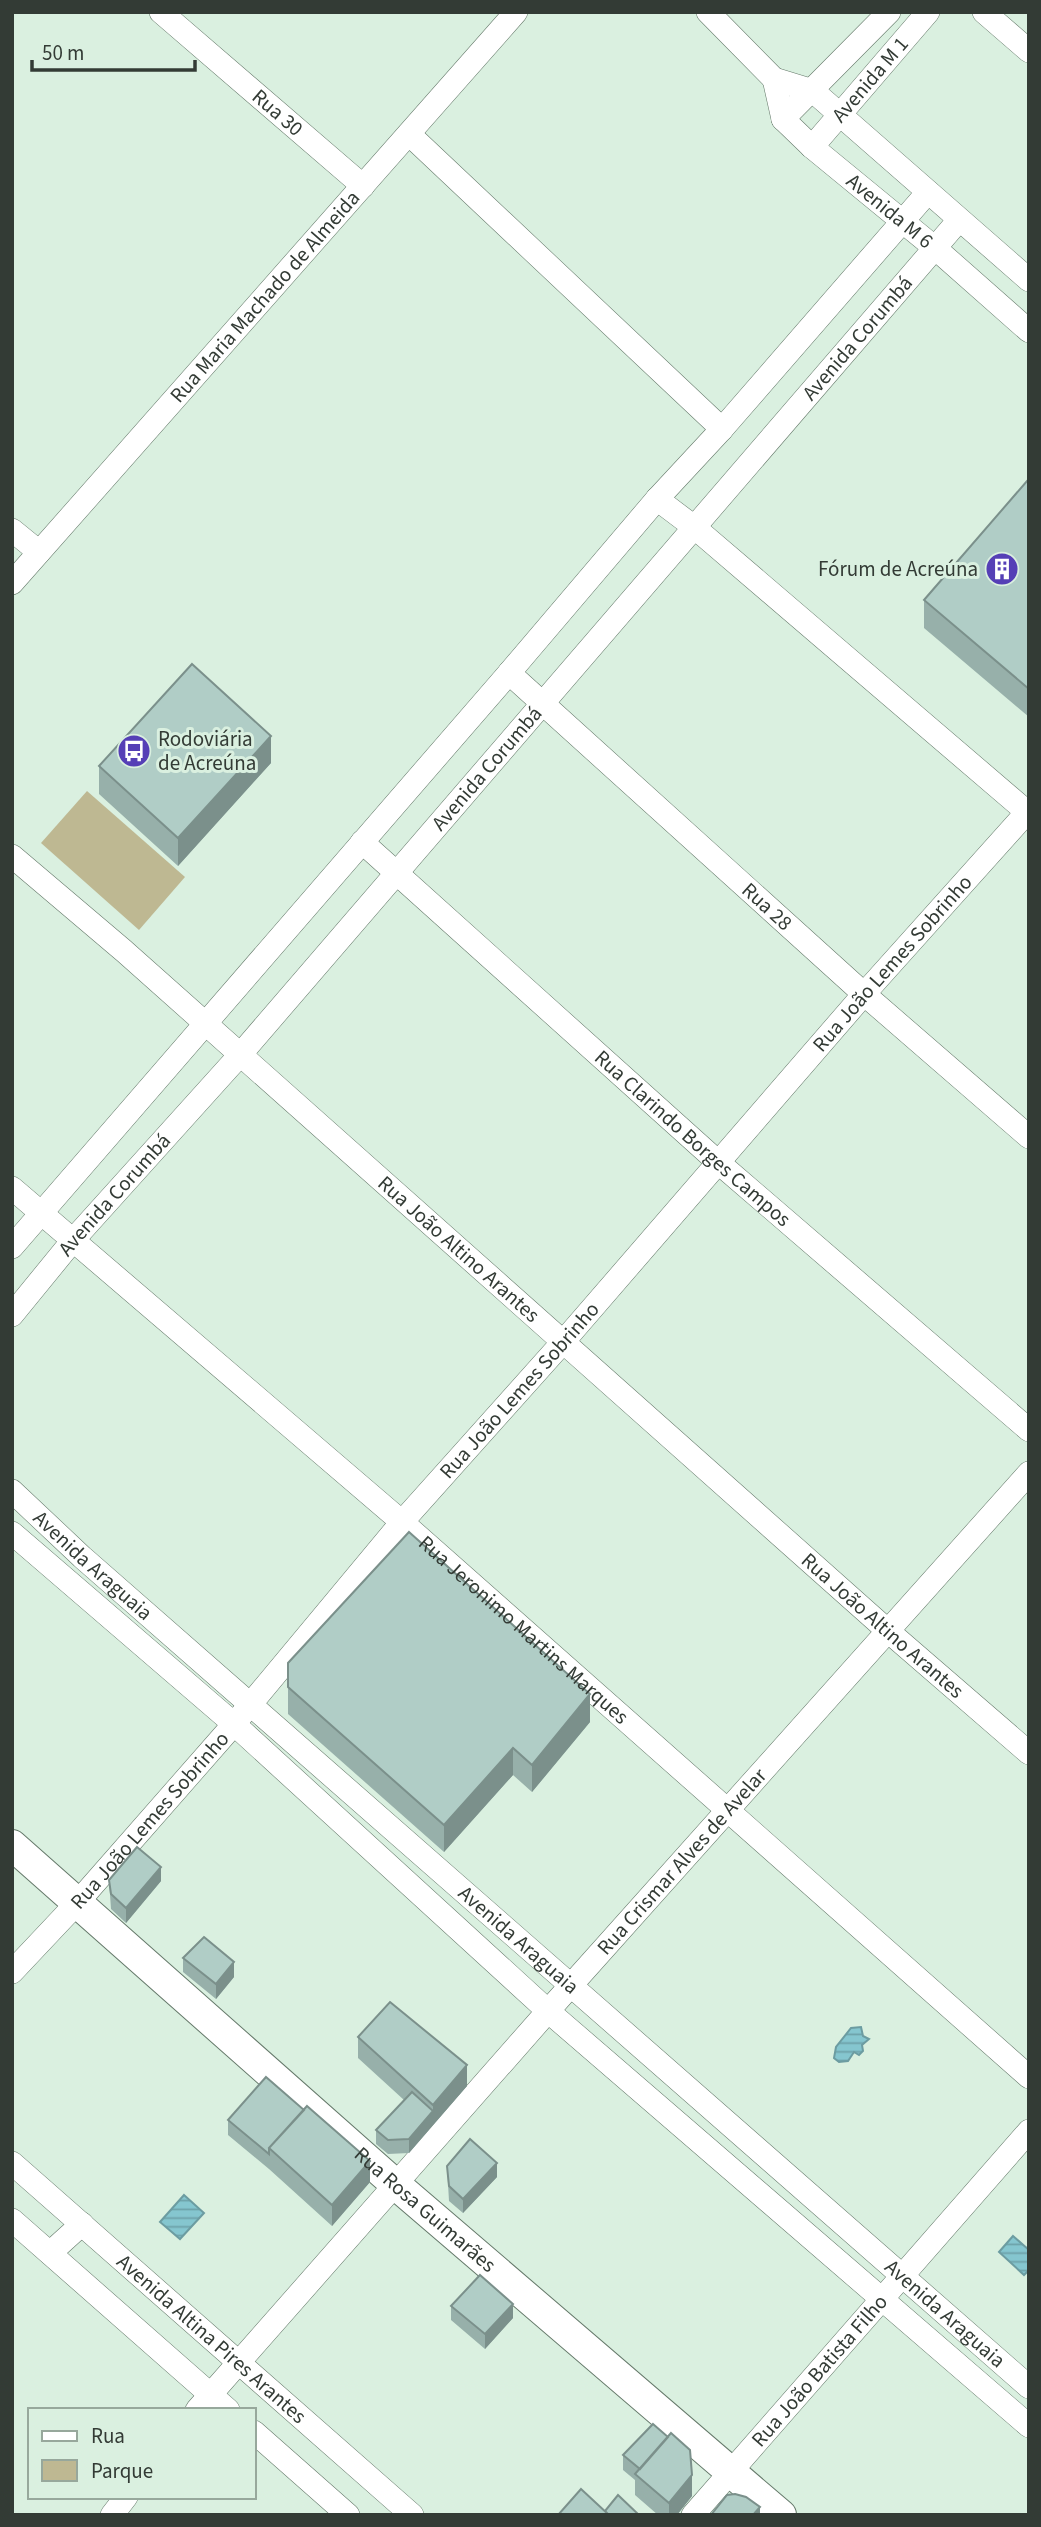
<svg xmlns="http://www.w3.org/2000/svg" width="1041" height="2527" font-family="'Source Sans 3',sans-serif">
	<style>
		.park { fill: #beb892 }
		.water { fill: url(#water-rules); stroke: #6c9ca1; stroke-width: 2 }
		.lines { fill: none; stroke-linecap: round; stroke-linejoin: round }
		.minor-casing { stroke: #65796a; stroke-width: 24 }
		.major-casing { stroke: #65796a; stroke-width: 32 }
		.minor { stroke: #fff; stroke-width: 23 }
		.major { stroke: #fff; stroke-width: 30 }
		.wall { fill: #97b0aa }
		.shaded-wall { fill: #7b908b }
		.building { fill: #b0cdc6; stroke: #7b908b; stroke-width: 2 }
		.labels { text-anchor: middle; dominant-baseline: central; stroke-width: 6; stroke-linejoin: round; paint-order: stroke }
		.street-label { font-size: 21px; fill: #333b35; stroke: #daf0e0 }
		.poi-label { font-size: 21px; fill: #333b35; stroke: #daf0e0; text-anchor: end }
	</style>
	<defs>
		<pattern id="water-rules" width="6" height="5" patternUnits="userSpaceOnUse" patternTransform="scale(1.75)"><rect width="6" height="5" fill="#85c6cf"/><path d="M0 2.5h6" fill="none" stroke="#6da2a9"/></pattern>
	</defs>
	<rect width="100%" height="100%" fill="#daf0e0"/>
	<path class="park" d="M87 791 185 877 139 930 41 843Z"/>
	<path class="water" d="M861 2027 863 2036 869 2039 862 2045 863 2051 859 2055 854 2052 848 2061 839 2062 834 2058 836 2047 851 2028Z
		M184 2195 204 2213 180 2239 160 2222Z
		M1013 2236 1029 2250V2270L1024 2275 999 2252Z"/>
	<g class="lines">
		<defs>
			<g id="minor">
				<path id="s1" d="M161 12 363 186"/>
				<path d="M708 12 774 79 813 91 1029 280"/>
				<path d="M984 12 1029 51"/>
				<path id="s2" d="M774 79 783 119 812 147 935 248 1029 331"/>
				<path d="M783 119 889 12"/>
				<path d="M409 134 722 429"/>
				<path id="s3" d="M812 147 928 12"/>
				<path d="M657 499 694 527 1027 812"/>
				<path d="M12 530 39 552"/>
				<path id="s4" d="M12 583 516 12"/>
				<path id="s5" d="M509 673 864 994 1029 1137"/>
				<path id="s6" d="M362 842 719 1163 1029 1430"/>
				<path id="s7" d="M12 856 124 951 888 1631 1029 1753"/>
				<path id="s8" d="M12 1188 402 1522 1029 2077"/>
				<path d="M12 1247 509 673 657 499 722 429 928 192"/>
				<path id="s9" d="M12 1315 74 1239 239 1056 959 220"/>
				<path id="s10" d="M12 1491 82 1557 1029 2387"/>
				<path d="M12 1533 234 1724 548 2011 1029 2426"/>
				<path id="s11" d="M12 1972 77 1903 234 1724 402 1522 563 1342 864 994 1029 810"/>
				<path id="s12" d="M12 2163 412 2515"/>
				<path d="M12 2220 228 2410"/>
				<path d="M50 2253 82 2224"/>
				<path id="s13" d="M197 2410 548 2011 1029 1473"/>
				<path d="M254 2432 348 2515"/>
				<path d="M112 2515 126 2497"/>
				<path id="s14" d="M693 2515 1029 2131"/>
			</g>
			<g id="major">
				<path id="s15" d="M12 1845 395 2184 781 2515"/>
			</g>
		</defs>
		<use href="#minor" class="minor-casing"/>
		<use href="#major" class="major-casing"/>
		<use href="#minor" class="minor"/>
		<use href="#major" class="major"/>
	</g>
	<path class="wall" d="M1029 482V717L924 628V600Z
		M271 763 178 866 99 794V766Z
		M288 1663 590 1722 532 1792 513 1775 444 1852 288 1714Z
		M109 1880 161 1881 126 1923 111 1909Z
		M183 1958 234 1977 216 1999 183 1972Z
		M358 2037 467 2086 409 2153 388 2154 376 2144V2130L404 2100 358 2058Z
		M228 2120 370 2182 332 2226 269 2169 228 2135Z
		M447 2166 497 2177 463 2213 449 2201Z
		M451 2306 513 2318 485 2349 451 2320Z
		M623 2455 692 2496 677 2515H658L635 2495V2480L623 2470Z"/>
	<path class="shaded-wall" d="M271 736V763L178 866V838Z
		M590 1694V1722L532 1792V1765Z
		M513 1748V1775L444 1852V1825Z
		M161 1867V1881L126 1923V1908Z
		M234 1962V1977L216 1999V1984Z
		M467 2065V2086L409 2153V2139L433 2111V2105Z
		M370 2161V2182L332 2226V2205Z
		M497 2163V2177L463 2213V2199Z
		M513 2304V2318L485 2349V2334Z
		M692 2475V2496L677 2515H669V2503Z
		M760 2507V2515H753Z"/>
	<path class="building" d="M1027 481 1029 482V689L924 600Z
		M192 664 271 736 178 838 99 766Z
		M409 1532 590 1694 532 1765 513 1748 444 1825 288 1687V1663Z
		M137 1847 161 1867 126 1908 111 1894 109 1880Z
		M204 1937 234 1962 216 1984 183 1958Z
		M390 2002 467 2065 433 2105 358 2037Z
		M266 2077 304 2110 269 2148V2154L228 2120Z
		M412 2092 433 2111 409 2139 388 2140 376 2130Z
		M307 2106 370 2161 332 2205 269 2148Z
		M470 2139 497 2163 463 2199 449 2186 447 2166Z
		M480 2275 513 2304 485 2334 451 2306Z
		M653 2424 668 2437 640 2469 623 2455Z
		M671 2433 690 2450 692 2475 669 2503 635 2474Z
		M581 2489 609 2515H558Z
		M735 2494 746 2497 760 2507 753 2515H711L727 2495Z
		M618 2495 639 2515H609L605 2511Z"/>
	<defs>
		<symbol id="building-disc" viewBox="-11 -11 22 22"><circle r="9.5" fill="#553fb6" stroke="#daf0e0"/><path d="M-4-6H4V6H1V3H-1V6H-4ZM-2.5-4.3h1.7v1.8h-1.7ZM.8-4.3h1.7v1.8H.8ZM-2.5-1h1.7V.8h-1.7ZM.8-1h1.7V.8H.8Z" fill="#fff"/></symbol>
		<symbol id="bus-disc" viewBox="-11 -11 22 22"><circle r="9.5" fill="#553fb6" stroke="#daf0e0"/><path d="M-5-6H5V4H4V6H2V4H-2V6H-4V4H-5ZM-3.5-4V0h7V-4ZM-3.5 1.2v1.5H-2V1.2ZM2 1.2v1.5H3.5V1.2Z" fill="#fff"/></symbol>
	</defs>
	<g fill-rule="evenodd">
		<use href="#building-disc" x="983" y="550" width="38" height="38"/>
		<use href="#bus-disc" x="115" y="732" width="38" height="38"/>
	</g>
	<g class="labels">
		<g class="street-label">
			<text stroke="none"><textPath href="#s3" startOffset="89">Avenida M 1</textPath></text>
			<text stroke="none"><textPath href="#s1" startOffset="154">Rua 30</textPath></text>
			<text stroke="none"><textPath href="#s2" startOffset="182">Avenida M 6</textPath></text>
			<text stroke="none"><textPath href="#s4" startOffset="382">Rua Maria Machado de Almeida</textPath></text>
			<text stroke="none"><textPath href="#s9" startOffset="1292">Avenida Corumbá</textPath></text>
			<text stroke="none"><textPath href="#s9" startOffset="724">Avenida Corumbá</textPath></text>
			<text stroke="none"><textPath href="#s5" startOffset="348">Rua 28</textPath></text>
			<text stroke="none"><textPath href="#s11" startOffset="1339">Rua João Lemes Sobrinho</textPath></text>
			<text stroke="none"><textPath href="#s6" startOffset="444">Rua Clarindo Borges Campos</textPath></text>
			<text stroke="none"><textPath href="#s9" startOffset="158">Avenida Corumbá</textPath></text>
			<text stroke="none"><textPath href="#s7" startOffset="595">Rua João Altino Arantes</textPath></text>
			<text stroke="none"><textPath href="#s11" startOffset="772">Rua João Lemes Sobrinho</textPath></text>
			<text stroke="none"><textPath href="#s10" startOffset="110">Avenida Araguaia</textPath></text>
			<text stroke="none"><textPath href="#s7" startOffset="1162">Rua João Altino Arantes</textPath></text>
			<text stroke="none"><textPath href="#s8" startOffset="676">Rua Jeronimo Martins Marques</textPath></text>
			<text stroke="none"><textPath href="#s11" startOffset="205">Rua João Lemes Sobrinho</textPath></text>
			<text stroke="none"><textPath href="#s13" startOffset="732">Rua Crismar Alves de Avelar</textPath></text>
			<text stroke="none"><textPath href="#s10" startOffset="677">Avenida Araguaia</textPath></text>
			<text stroke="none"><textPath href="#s15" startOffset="551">Rua Rosa Guimarães</textPath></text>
			<text stroke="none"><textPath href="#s10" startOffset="1244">Avenida Araguaia</textPath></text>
			<text stroke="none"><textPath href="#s12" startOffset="266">Avenida Altina Pires Arantes</textPath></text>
			<text stroke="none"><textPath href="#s14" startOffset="192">Rua João Batista Filho</textPath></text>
		</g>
		<g class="poi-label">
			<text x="978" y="569">Fórum de Acreúna</text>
			<text x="158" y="739" text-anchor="start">Rodoviária<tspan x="158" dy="24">de Acreúna</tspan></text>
		</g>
	</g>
	<rect width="1041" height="2527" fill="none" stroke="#333b35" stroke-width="28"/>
	<rect x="28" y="2408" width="228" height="91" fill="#daf0e0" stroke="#97a89c" stroke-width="2"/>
	<rect x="42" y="2431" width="35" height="10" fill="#ffffff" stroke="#97a89c" stroke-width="2"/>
	<text x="91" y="2443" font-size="21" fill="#333b35">Rua</text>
	<rect x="42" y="2460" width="35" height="21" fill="#beb892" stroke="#97a89c" stroke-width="2"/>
	<text x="91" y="2478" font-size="21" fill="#333b35">Parque</text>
	<path d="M32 60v10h163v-10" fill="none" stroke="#333b35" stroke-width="3.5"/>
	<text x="42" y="60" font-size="21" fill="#333b35" stroke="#daf0e0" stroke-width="5" paint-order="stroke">50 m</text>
</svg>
